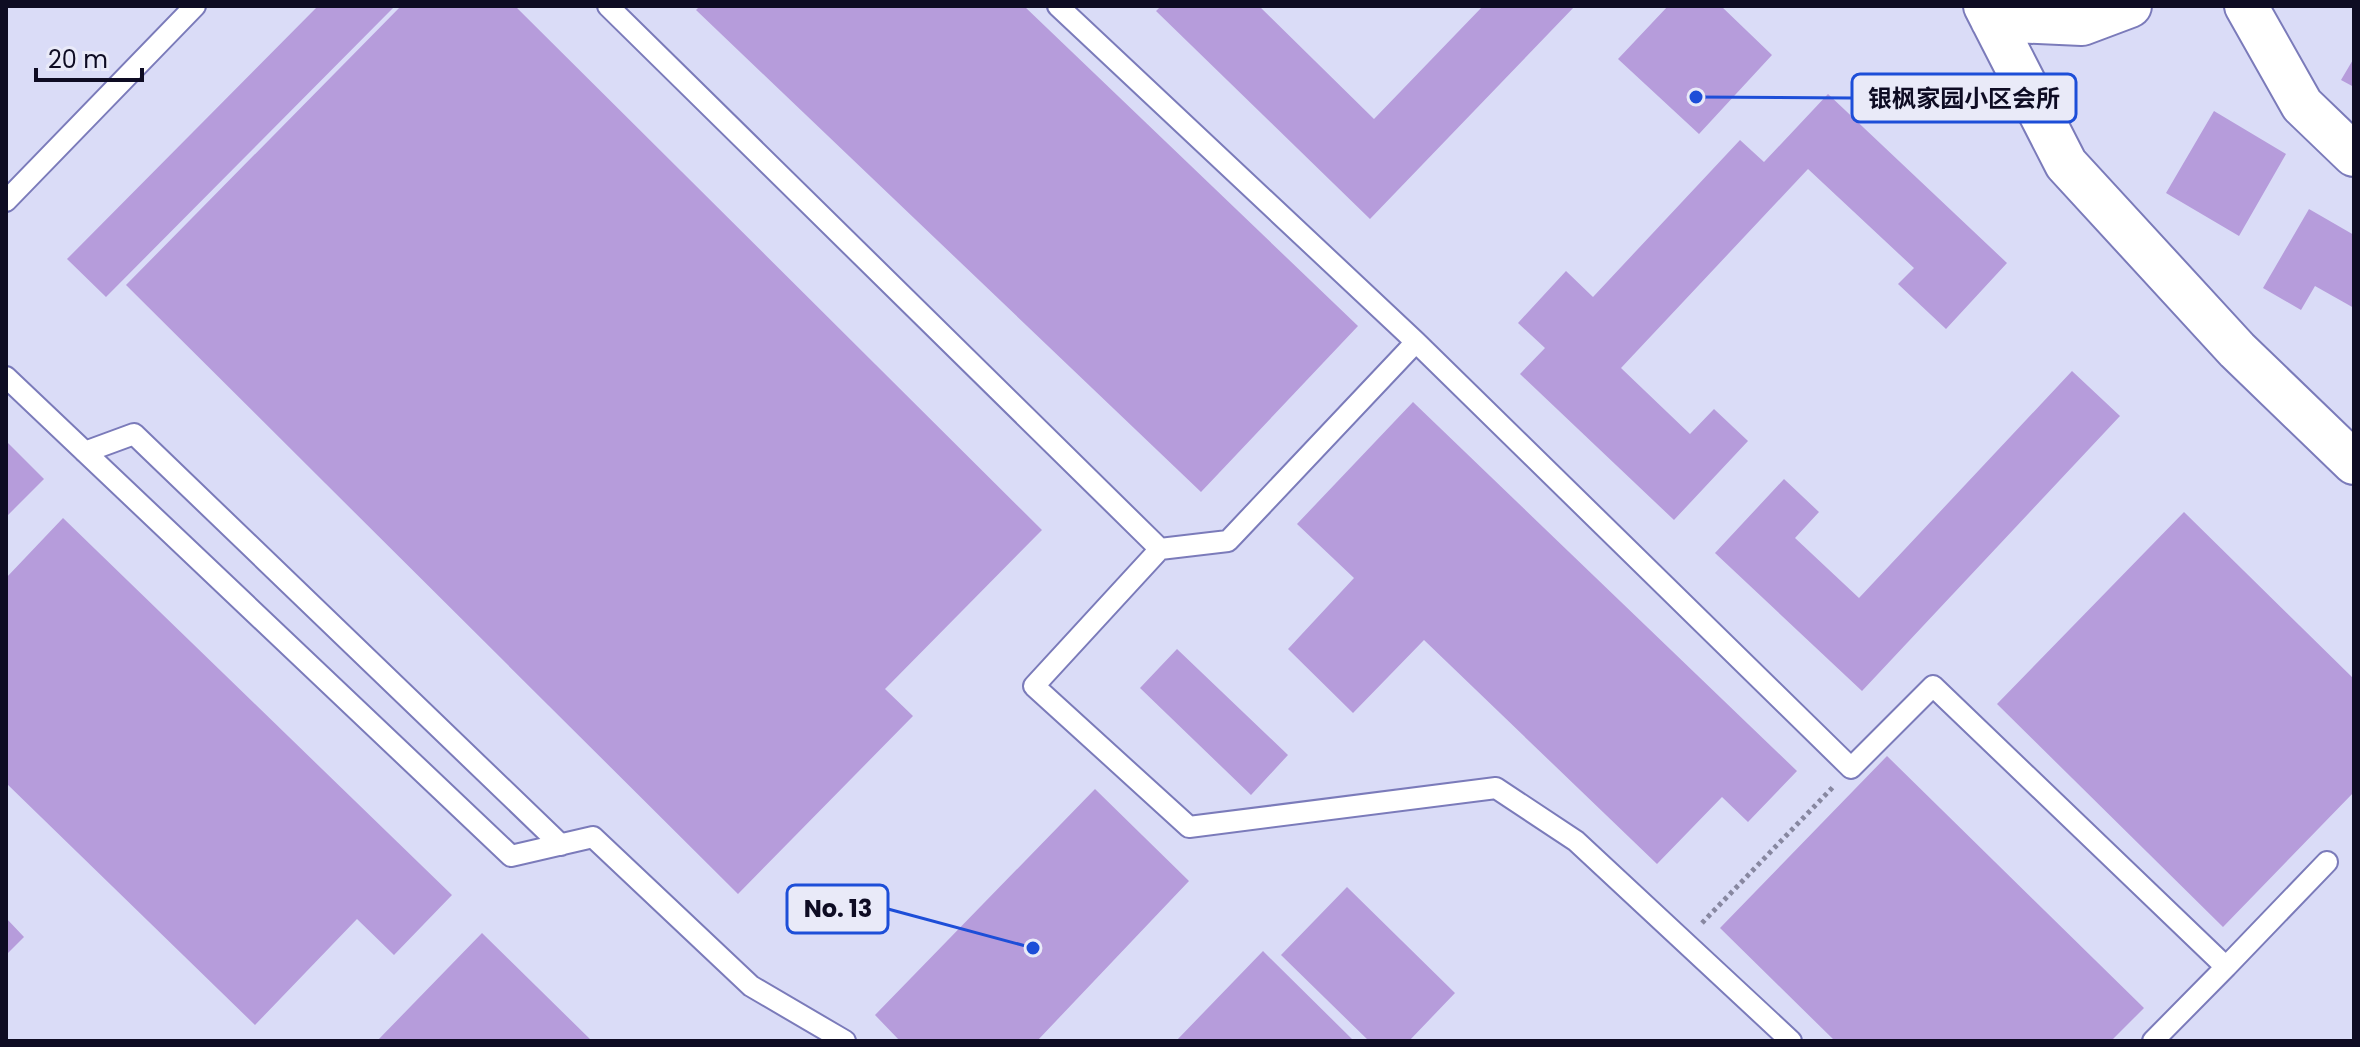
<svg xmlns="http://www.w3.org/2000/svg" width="2360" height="1047" font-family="Poppins,'Noto Sans SC',sans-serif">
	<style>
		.building { fill: #b69cdb }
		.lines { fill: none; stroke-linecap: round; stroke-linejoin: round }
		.lane-casing { stroke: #7b7bba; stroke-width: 24 }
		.street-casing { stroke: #7b7bba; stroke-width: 46 }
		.path { stroke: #8787a0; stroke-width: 5; stroke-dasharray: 4 4; stroke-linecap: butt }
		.lane { stroke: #fff; stroke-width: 20 }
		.street { stroke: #fff; stroke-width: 42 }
		.leader { fill: none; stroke: #1d4ed8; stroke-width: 3 }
		.callout-dot { fill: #1d4ed8; stroke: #e9eaf8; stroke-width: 3 }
		.callout { fill: #e9eaf8; stroke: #1d4ed8; stroke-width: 3 }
		.callout-label { font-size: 24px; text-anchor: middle; font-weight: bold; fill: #0e0c23 }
	</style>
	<rect width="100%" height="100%" fill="#dadcf7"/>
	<path class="building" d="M318 6H395L106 297 67 259Z
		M401 6H515L1042 530 885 689 913 716 738 894 126 285Z
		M700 6H1024L1358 326 1201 492 696 10Z
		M1161 6H1259L1374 119 1483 6H1575L1370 219 1156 11Z
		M1668 6H1721L1772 55 1699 134 1618 59Z
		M2354 58V87L2341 80Z
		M1828 94 2007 263 1946 329 1898 284 1914 268 1808 169 1621 368 1690 434 1714 409 1748 441 1674 520 1520 374 1545 348 1518 323 1566 271 1593 297 1740 140 1764 162Z
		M2214 111 2286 154 2239 236 2166 193Z
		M2309 209 2354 235V308L2315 286 2301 310 2263 288Z
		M2072 371 2120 416 1862 691 1715 553 1784 479 1819 512 1795 538 1859 598Z
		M1413 402 1797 771 1748 822 1722 797 1657 864 1424 640 1353 713 1288 649 1354 578 1297 524Z
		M6 441 44 479 6 517Z
		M2184 512 2354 679V792L2223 927 1997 704Z
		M63 518 452 895 394 955 357 919 255 1025 6 783V578Z
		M1177 649 1288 755 1251 795 1140 688Z
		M1887 756 2144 1008 2111 1041H1835L1720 928Z
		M1095 789 1189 881 1037 1041H900L875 1015Z
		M1347 887 1455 993 1409 1041H1369L1281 955Z
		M6 918 24 937 6 955Z
		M482 933 592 1041H377Z
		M1263 951 1354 1041H1176Z"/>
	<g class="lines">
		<defs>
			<path id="lane" d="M608 6 1160 549
				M1058 6 1416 342 1851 768 1933 686 2226 967 2327 862
				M6 201 195 6
				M1416 342 1228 541 1160 549 1034 686 1189 827 1496 788 1576 841 1791 1041
				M6 377 511 856 593 837 751 986 845 1041
				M85 452 134 434 561 845
				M2153 1041 2226 967"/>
			<path id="street" d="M1985 6 2066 164 2237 350 2354 463
				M2246 6 2302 105 2354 155
				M1992 20 2082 24 2130 6"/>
		</defs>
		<use href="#lane" class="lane-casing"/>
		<use href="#street" class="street-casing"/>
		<path class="path" d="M1702 923 1834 786"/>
		<use href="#lane" class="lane"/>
		<use href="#street" class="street"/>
	</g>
	<path class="leader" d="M1696 97L1852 98M1033 948L888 909"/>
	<g class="callout-dot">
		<circle cx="1696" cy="97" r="8"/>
		<circle cx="1033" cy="948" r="8"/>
	</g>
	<g class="callout">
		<rect x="1852" y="74" width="224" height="48" rx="8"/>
		<rect x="787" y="885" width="101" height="48" rx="8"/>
	</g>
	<g class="callout-label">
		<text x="1964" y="107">银枫家园小区会所</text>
		<text x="838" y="917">No. 13</text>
	</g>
	<rect width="2360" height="1047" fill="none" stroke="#0e0c23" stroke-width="16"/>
	<path d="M36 68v12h106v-12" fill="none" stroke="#0e0c23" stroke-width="4"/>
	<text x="48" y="68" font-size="24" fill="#0e0c23" stroke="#e9eaf8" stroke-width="6" paint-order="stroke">20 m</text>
</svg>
